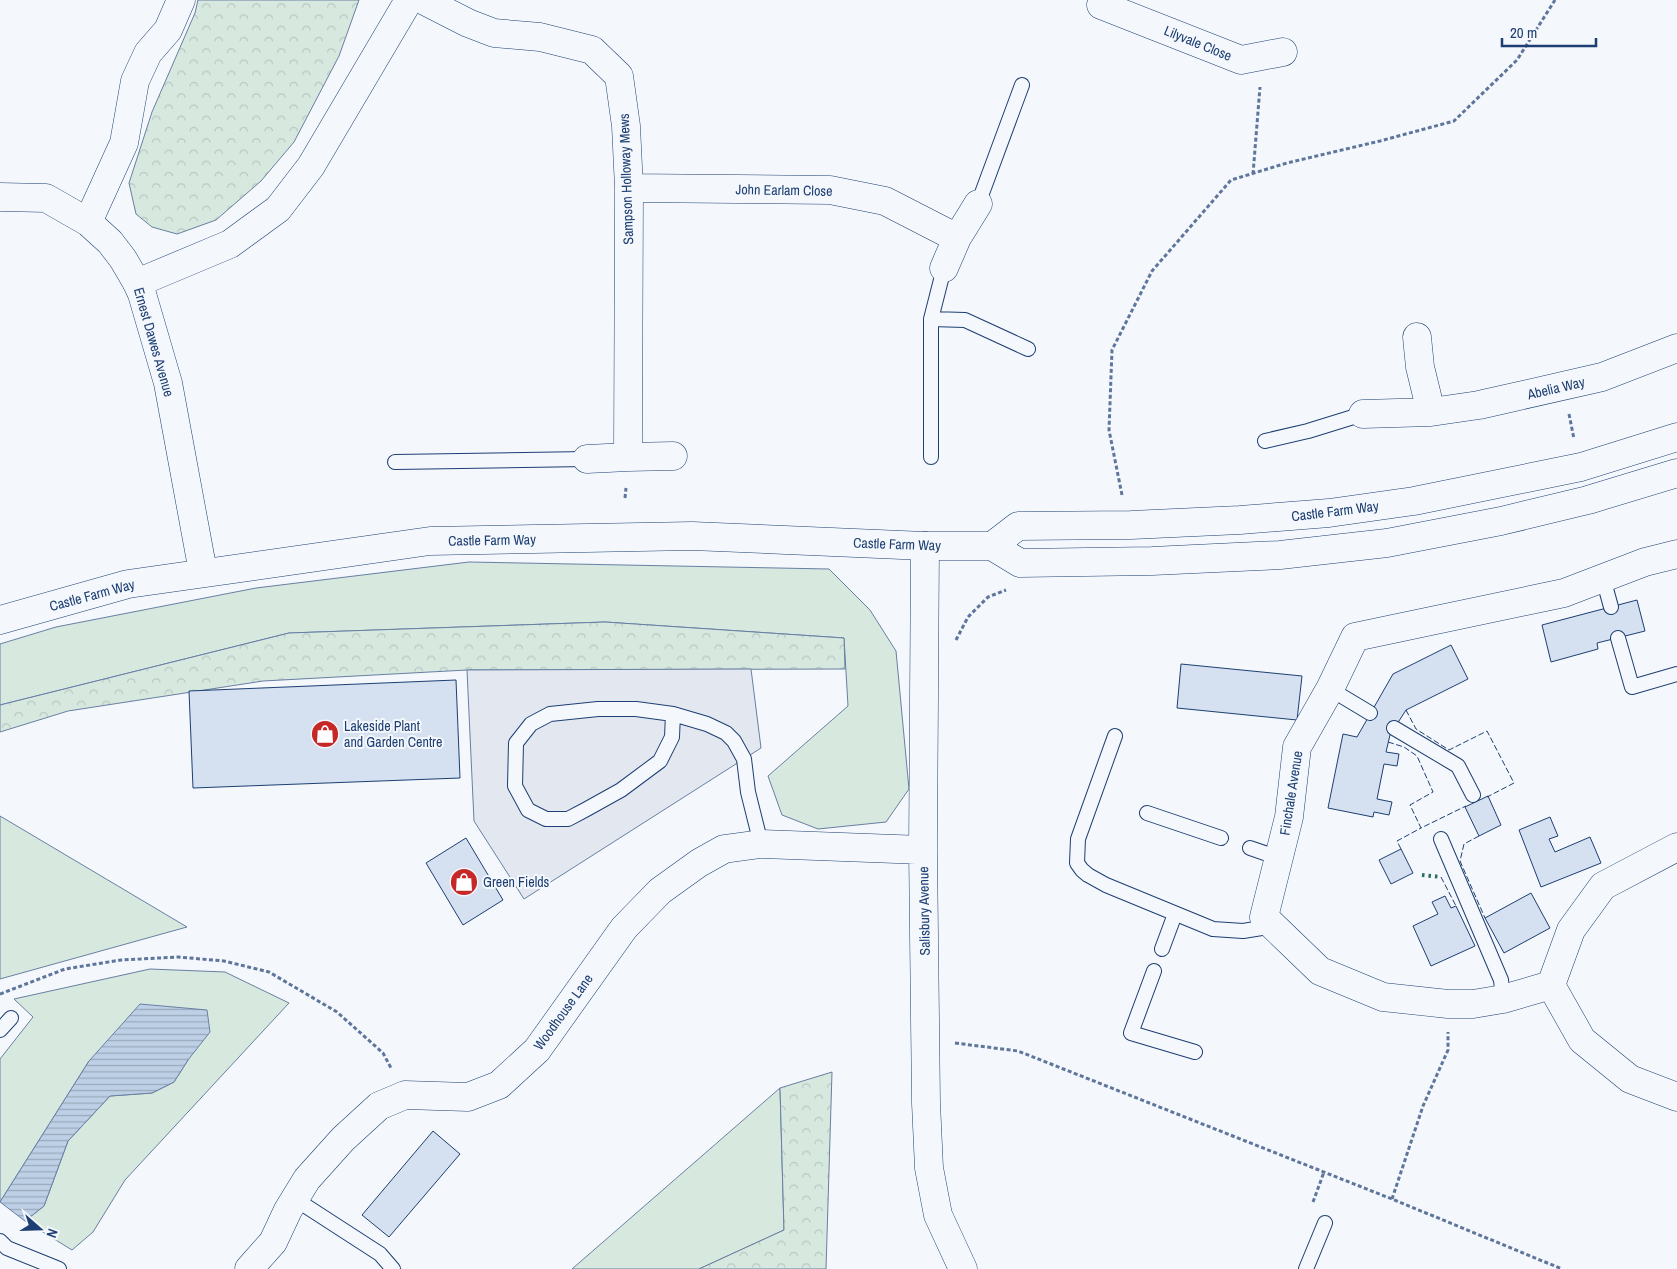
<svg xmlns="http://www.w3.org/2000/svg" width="1677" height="1269" font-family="'Archivo Narrow',sans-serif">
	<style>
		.green { fill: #d7e8df; stroke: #687fa3 }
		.forest { fill: url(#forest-crowns); stroke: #687fa3 }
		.parking { fill: #e3e8f0; stroke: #687fa3 }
		.water { fill: url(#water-rules); stroke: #687fa3 }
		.building { fill: #d5e0f0; stroke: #1d3f73 }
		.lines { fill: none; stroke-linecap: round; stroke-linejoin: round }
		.service-casing { stroke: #1d3f73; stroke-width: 16 }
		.minor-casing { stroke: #1d3f73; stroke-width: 29 }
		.tertiary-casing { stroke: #1d3f73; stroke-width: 29 }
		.primary-casing { stroke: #1d3f73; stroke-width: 29 }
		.path { stroke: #5e769c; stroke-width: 3; stroke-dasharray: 4 2.5; stroke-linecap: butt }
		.service { stroke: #f4f7fb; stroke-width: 14 }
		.minor { stroke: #f4f7fb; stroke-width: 28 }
		.tertiary { stroke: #f4f7fb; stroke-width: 28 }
		.primary { stroke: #f4f7fb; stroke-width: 28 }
		.hedge { stroke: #2c6c60; stroke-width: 4; stroke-dasharray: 2.5 4; stroke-linecap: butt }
		.fence { stroke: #1d3f73; stroke-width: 1; stroke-dasharray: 6 2.5; stroke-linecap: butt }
		.labels { text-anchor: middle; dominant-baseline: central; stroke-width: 4; stroke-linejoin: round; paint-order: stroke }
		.street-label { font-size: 14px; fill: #1d3f73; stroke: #f4f7fb }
		.poi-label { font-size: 14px; fill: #1d3f73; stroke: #f4f7fb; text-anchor: start }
	</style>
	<defs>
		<pattern id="forest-crowns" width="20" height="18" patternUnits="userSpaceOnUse" patternTransform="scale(1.25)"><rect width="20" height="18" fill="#d7e8df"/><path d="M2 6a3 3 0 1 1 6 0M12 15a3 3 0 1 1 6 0" fill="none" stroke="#b8c8c3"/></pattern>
		<pattern id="water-rules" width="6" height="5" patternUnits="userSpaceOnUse" patternTransform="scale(1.25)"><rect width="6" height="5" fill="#bed0e5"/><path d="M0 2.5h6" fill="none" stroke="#9aaabe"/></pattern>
	</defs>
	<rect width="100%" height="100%" fill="#f4f7fb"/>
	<path class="green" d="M469 562 829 569 870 610 896 651 909 789 886 822 818 829 782 815 768 776 848 706 844 638 605 622 289 633 0 705V644L56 627 256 588Z
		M0 816 187 927 0 979Z
		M150 969 225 972 289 1003 125 1180 93 1232 72 1250 25 1221 44 1206 68 1141 110 1096 152 1093 174 1082 188 1060 89 1061 0 1202V1059L33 1017 14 999Z
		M780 1088 784 1230 699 1269H572Z"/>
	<path class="forest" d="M198 0H359L339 56 294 142 261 181 216 220 177 234 152 227 136 214 129 183 152 112 195 13Z
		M605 622 844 638 845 669 467 670 263 681 68 711 0 732V705L289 633Z
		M832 1072 826 1269H699L784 1230 780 1088Z"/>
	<path class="parking" d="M751 669 761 748 524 899 474 821 467 670Z"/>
	<path class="water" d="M140 1004 207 1010 210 1032 188 1060 174 1082 152 1093 110 1096 68 1141 44 1206 25 1221 0 1202 89 1061Z"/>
	<path class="building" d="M1637 600 1645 631 1597 643 1598 649 1551 662 1542 625Z
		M1451 645 1468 679 1406 710 1390 735 1386 752 1399 754 1397 766 1384 764 1377 799 1392 802 1389 815 1374 812 1373 817 1328 808 1343 734 1357 737 1393 674Z
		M1181 664 1302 676 1297 720 1177 708Z
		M456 680 460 778 193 788 189 691Z
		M1488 796 1501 825 1479 836 1465 807Z
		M1550 817 1558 836 1549 839 1555 852 1590 837 1601 863 1541 887 1519 830Z
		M466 838 503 900 463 925 426 863Z
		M1401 849 1413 873 1391 884 1379 860Z
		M1531 893 1550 928 1504 953 1485 918Z
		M1445 896 1451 908 1456 906 1475 946 1431 966 1413 926 1438 914 1432 902Z
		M433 1131 460 1154 389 1237 362 1215Z"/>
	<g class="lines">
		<defs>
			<path id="service" d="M978 204 1022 85
				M931 319 965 320 1028 349
				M1265 441 1308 431 1363 414
				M931 457V319L944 268
				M395 462 587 459
				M1603 578 1611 607
				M1618 638 1632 687 1677 674
				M1330 689 1370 713
				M673 714 672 737 660 761 621 790 585 810 568 819H546L528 810 515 786 516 743 531 724 550 714 598 709H636L673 714 707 724 726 733 734 741 744 759 748 792 761 844
				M1394 728 1458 766 1473 795
				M1115 736 1078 839 1077 863 1082 870 1088 875 1106 885 1213 929 1243 931 1274 926
				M1147 813 1221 838
				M1441 839 1501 980 1503 999
				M1250 848 1279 858
				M1162 949 1175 914
				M1154 971 1131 1033 1195 1052
				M0 1030 11 1018
				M295 1199 380 1254 393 1269
				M0 1241 7 1248 59 1269
				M1306 1269 1325 1223"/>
			<path id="minor" d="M423 0 468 23 494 33 540 37 592 50 619 76 626 126 629 188 628 457 587 459
				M1101 5 1241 60 1283 52
				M629 188 830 190 885 201 957 238 944 268
				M88 222 124 143 135 81 148 53 168 30 181 0
				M957 238 978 204
				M137 283 230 244 278 209 311 166 409 0
				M1417 337 1420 367 1431 412
				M1363 414 1431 412 1479 405 1602 377 1677 348
				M628 457 673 456
				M925 546 923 850 926 1103 929 1168 938 1215 963 1269
				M1677 554 1645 562 1564 593 1355 637 1330 689 1297 747 1289 817 1264 917 1320 971 1383 997 1448 1004H1473L1503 999 1551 985 1571 930 1603 886 1677 847
				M1551 985 1582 1040 1630 1079 1677 1097
				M249 1269 273 1242 288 1210 307 1179 343 1139 379 1106 405 1095 468 1097 499 1085 537 1050 624 928 660 891 699 863 724 849 761 844 923 850"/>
			<path id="tertiary" d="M0 197 46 198 88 222 110 242 123 259 137 283 142 294 168 383 203 572"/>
			<path id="primary" d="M992 546 1018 526 1131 525 1240 520 1329 513 1414 501 1581 467 1677 437
				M0 620 128 584 430 541 692 536 925 546H992L1020 563 1152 561 1280 555 1387 543 1501 521 1588 500 1677 473"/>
		</defs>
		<use href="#service" class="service-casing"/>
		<use href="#minor" class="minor-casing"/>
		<use href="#tertiary" class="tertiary-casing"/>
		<use href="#primary" class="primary-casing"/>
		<path class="path" d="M1253 174 1260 87
			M1569 414 1574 439
			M1122 495 1109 430 1112 350 1152 271 1231 180 1287 163 1380 141 1454 121 1517 60 1555 0
			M625 498 626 488
			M956 640 968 617 988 597 1006 590
			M0 994 65 969 121 960 178 957 224 961 269 972 337 1012 383 1053 391 1068
			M955 1043 1018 1051 1392 1199 1562 1269
			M1392 1199 1423 1106 1448 1050V1032
			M1313 1202 1324 1172"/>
		<use href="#service" class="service"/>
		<use href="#minor" class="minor"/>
		<use href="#tertiary" class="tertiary"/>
		<use href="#primary" class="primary"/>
		<path class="hedge" d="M1422 875 1441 877"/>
		<path class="fence" d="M1406 710 1416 729 1449 750 1487 731 1514 783 1487 797
			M1388 742 1404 747 1417 756 1433 792 1410 805 1421 828 1466 806
			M1479 836 1464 844 1460 861 1485 918
			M1401 849 1397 841 1421 828
			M1441 877 1456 906"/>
	</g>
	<defs>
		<symbol id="shop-disc" viewBox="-11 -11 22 22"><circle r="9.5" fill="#c62828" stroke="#f4f7fb"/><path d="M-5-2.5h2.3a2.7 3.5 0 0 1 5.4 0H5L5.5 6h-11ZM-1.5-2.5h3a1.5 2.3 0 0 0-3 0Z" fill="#fff"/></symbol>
	</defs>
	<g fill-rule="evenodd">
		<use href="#shop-disc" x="309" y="718" width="32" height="32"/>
		<use href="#shop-disc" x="448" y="866" width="32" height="32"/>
	</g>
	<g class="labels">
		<g class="street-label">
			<text transform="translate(1198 43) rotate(22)">Lilyvale Close</text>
			<text transform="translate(626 179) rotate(-92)">Sampson Holloway Mews</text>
			<text transform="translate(784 190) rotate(1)">John Earlam Close</text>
			<text transform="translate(154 342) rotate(74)">Ernest Dawes Avenue</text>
			<text transform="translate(1556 388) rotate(-13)">Abelia Way</text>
			<text transform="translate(1335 511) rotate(-7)">Castle Farm Way</text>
			<text transform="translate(492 540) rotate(-1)">Castle Farm Way</text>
			<text transform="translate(897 544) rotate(2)">Castle Farm Way</text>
			<text transform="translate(92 595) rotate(-15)">Castle Farm Way</text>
			<text transform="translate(1291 793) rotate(-81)">Finchale Avenue</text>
			<text transform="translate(924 911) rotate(-91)">Salisbury Avenue</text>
			<text transform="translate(563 1012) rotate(-54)">Woodhouse Lane</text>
		</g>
		<g class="poi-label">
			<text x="344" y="726">Lakeside Plant<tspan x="344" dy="16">and Garden Centre</tspan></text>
			<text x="483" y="882">Green Fields</text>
		</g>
	</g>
	<g transform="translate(40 1229) rotate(110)" stroke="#f4f7fb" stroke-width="4" paint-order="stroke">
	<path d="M0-4L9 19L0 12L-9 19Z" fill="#1d3f73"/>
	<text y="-8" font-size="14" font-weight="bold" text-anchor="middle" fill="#1d3f73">N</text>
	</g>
	<path d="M1502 38v8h94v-8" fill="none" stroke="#1d3f73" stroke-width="2.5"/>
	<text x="1510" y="38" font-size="15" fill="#1d3f73" stroke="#f4f7fb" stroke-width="4" paint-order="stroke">20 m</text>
</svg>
